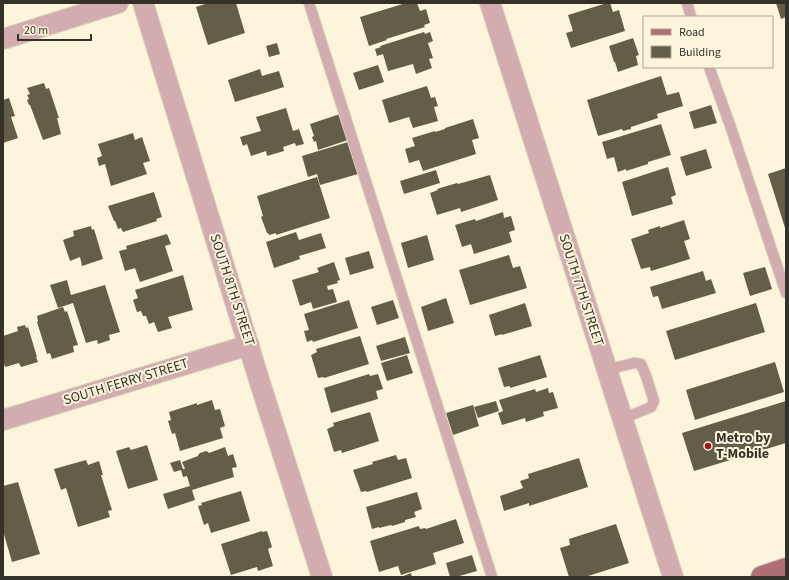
<svg xmlns="http://www.w3.org/2000/svg" width="789" height="580" font-family="'Source Sans 3',sans-serif">
	<style>
		.building { fill: #645e49 }
		.lines { fill: none; stroke-linecap: round; stroke-linejoin: round }
		.service-casing { stroke: #d8d2bc; stroke-width: 12 }
		.minor-casing { stroke: #d8d2bc; stroke-width: 22 }
		.primary-casing { stroke: #d8d2bc; stroke-width: 24 }
		.service { stroke: #d2acaf; stroke-width: 10 }
		.minor { stroke: #d2acaf; stroke-width: 20 }
		.primary { stroke: #af6f75; stroke-width: 22 }
		.poi-dot { fill: #a6101a; stroke: #fcf5dc; stroke-width: 1.5 }
		.labels { text-anchor: middle; dominant-baseline: central; stroke-width: 4; stroke-linejoin: round; paint-order: stroke }
		.street-label { font-size: 14px; fill: #343128; stroke: #fcf5dc }
		.poi-label { font-size: 14px; font-weight: bold; fill: #343128; stroke: #fcf5dc; text-anchor: start }
	</style>
	<rect width="100%" height="100%" fill="#fcf5dc"/>
	<path class="building" d="M208 3H236L245 33 208 45 196 7Z
		M406 3H417L420 11 426 9 430 23 424 25 425 27 386 39 387 40 369 46 360 17Z
		M607 3H610L613 12 619 10 625 31 571 48 566 33 573 31 568 15Z
		M776 3H786V17L781 19Z
		M424 32 425 34 430 32 433 41 428 43 433 58 429 59 432 68 416 74 413 64 388 71 383 54 377 56 375 49 381 47 380 46Z
		M633 38 639 55 636 56 638 65 618 72 615 62H614L609 46Z
		M277 43 280 54 269 57 266 46Z
		M378 65 384 82 359 90 353 73Z
		M260 69 262 76 279 71 284 87 235 102 228 80Z
		M661 76 667 95 679 92 683 106 657 114 658 118 631 127V129L623 131 622 129 598 136 587 100Z
		M44 83 46 89 49 88 59 118H57L61 134 43 140 30 105H29L27 100 29 99 27 95 30 94 27 88Z
		M427 86 431 98 435 97 438 106 434 107 438 121 413 128 409 117 389 123 382 100Z
		M9 98 15 116 11 117 18 138 3 143V100Z
		M711 105 717 123 694 129 689 112Z
		M286 108 293 131 299 129 304 144 296 146 295 143 283 147 284 151 267 156 266 151 251 156 247 144 243 146 240 137 261 131 256 117Z
		M340 114 348 140 318 150 316 141 314 142 312 137 314 136 310 124Z
		M473 119 479 138 472 140 476 154 423 171 419 160 409 163 405 149 415 146 412 138 435 131V132L445 129V128Z
		M661 124 671 155 648 162V164L626 171V169L618 172 614 157 607 159 602 142Z
		M133 133 135 140 142 137 150 161 143 163 147 174 111 186 105 164 99 166 97 158 102 156 98 144Z
		M348 142 358 174 320 185 317 174 308 177 302 156Z
		M706 149 712 168 686 176 680 157Z
		M668 167 676 195 671 197 673 204 632 216 622 182Z
		M786 168V231L768 174Z
		M436 170 440 183 404 194 400 181Z
		M490 175 498 200 461 212 460 208 437 215 430 193 438 190 437 189 457 183 458 184Z
		M317 177 330 218 276 235V233L269 235 268 233H267L261 217 263 216 257 196Z
		M154 192 162 217 156 219 157 221 123 232 121 228 118 229 115 221H114L108 206Z
		M503 212 504 218 511 216 515 230 509 232 512 242 474 254 471 244 462 247 455 225 475 219 476 221Z
		M684 220 690 239 684 241 690 259 651 271 650 267 641 269 631 239 649 233 648 230 660 226V228Z
		M91 226 92 230 94 229 103 259 82 266 80 257 70 261 63 240 74 236 73 231Z
		M296 232 299 240 321 233 326 248 299 256 300 259 274 268 266 242Z
		M167 234 171 244 165 246 173 271 140 282 135 268 125 271 119 251 127 249 126 246Z
		M427 235 434 260 408 268 401 243Z
		M369 251 374 268 350 275 345 258Z
		M509 255 513 268 520 266 527 288 470 305 459 270Z
		M334 262 340 280 337 281 338 283 327 286 328 290 333 289 337 302 313 309 311 302 300 306 292 280 319 272 317 268Z
		M765 267 772 289 750 296 743 273Z
		M703 271 706 281 711 279 716 293 662 309 658 296 653 297 650 287Z
		M183 275 193 310 168 317 172 328 158 332 154 322 149 324 146 316H143L141 311 137 312 133 300 138 298 135 290Z
		M67 280 71 295 105 285 120 332 109 335 110 340 98 344 97 340 86 343 73 303 58 308 50 285Z
		M446 298 454 323 428 331 421 307Z
		M349 300 358 328 313 342 312 340 307 342 304 331 309 330 304 314Z
		M393 300 399 318 377 325 371 307Z
		M525 303 532 326 502 335V334L495 336 489 315Z
		M756 303 765 332 675 360 666 331Z
		M63 307 65 312 67 311 78 345 73 346 74 352 52 359 50 353 47 354 37 322 38 321 37 316Z
		M25 325 26 328 28 327 37 357H36L38 362 21 367 19 363 5 367 3 360V336L18 331 17 327Z
		M360 336 369 364 324 378 323 377 318 378 311 355 317 352 316 349Z
		M405 337 410 353 381 361 376 346Z
		M407 355 413 373 387 381 381 363Z
		M540 355 547 377 510 388V386L504 387 498 368Z
		M775 362 784 392 695 420 686 390Z
		M369 374 370 376 378 374 383 389 376 391 378 399 331 413 324 388Z
		M548 388 549 393 553 392 558 408 543 412 544 416 526 422 525 418 502 425 498 413 503 411 499 400 535 389 536 392Z
		M212 400 215 410 220 409 225 426 220 428 223 438 180 451 175 433 172 434 168 421 171 420 169 412 197 403V405Z
		M496 401 499 411 478 418 474 407Z
		M786 401V443L694 471 682 433Z
		M473 405 479 426 453 435 446 413Z
		M370 412 379 441 342 453 341 450 334 452 327 429 334 426 333 423Z
		M147 445 158 480 128 489 116 451 129 447 131 450Z
		M225 447 228 456 233 454 237 467 232 468 234 477 192 490 195 500 168 509 163 494 190 486 187 476 183 477 181 470 174 472 170 463 180 460 183 469H185L182 462 198 456V455L200 453 206 451 208 452 209 453Z
		M396 455 398 460 406 458 412 478 367 492 366 491 361 492 353 470 373 464 372 462Z
		M579 458 588 487 529 506V503L504 511 500 496 523 488 520 481 529 478 528 474Z
		M86 460 88 465 99 461 103 475H101L112 510 108 511 110 517 78 527 66 488 61 490 54 469Z
		M18 482 40 554 12 562 3 531V486Z
		M241 491 250 521 211 533 208 523 204 525 198 506 202 505 201 503Z
		M417 492 422 509 414 512 416 517 405 520V522L392 526 391 525 379 528V527L372 529 366 507Z
		M456 519 464 543 433 553 436 564 401 575 398 566 379 572 370 541 419 526 420 529 425 528 426 529Z
		M616 524 629 563 585 577H569L560 548 570 545 569 539Z
		M262 531V532L267 531 272 547 268 549 273 566 258 571 257 567 231 575 221 544Z
		M472 555 477 571 456 577H450L446 563Z
		M411 573 412 577H401Z"/>
	<g class="lines">
		<defs>
			<path id="service" d="M309 3 492 577
				M687 3 691 17
				M709 67 730 125 786 293
				M606 370 634 363 641 364 646 376 654 401 651 407 622 419"/>
			<path id="minor" d="M143 3 261 386 322 577
				M490 3 673 577
				M3 39 118 3
				M3 420 249 345"/>
			<path id="primary" d="M762 577 786 569"/>
		</defs>
		<use href="#service" class="service-casing"/>
		<use href="#minor" class="minor-casing"/>
		<use href="#primary" class="primary-casing"/>
		<use href="#service" class="service"/>
		<use href="#minor" class="minor"/>
		<use href="#primary" class="primary"/>
	</g>
	<circle class="poi-dot" cx="708" cy="446" r="4"/>
	<g class="labels">
		<g class="street-label">
			<text transform="translate(232 290) rotate(72)">SOUTH 8TH STREET</text>
			<text transform="translate(581 290) rotate(72)">SOUTH 7TH STREET</text>
			<text transform="translate(126 382) rotate(-17)">SOUTH FERRY STREET</text>
		</g>
		<g class="poi-label">
			<text x="716" y="438">Metro by<tspan x="716" dy="16">T-Mobile</tspan></text>
		</g>
	</g>
	<rect width="789" height="580" fill="none" stroke="#343128" stroke-width="8"/>
	<rect x="643" y="16" width="130" height="52" fill="#fcf5dc" stroke="#aca794"/>
	<rect x="651" y="29" width="20" height="6" fill="#af6f75" stroke="#aca794"/>
	<text x="679" y="36" font-size="12" fill="#343128">Road</text>
	<rect x="651" y="46" width="20" height="12" fill="#645e49" stroke="#aca794"/>
	<text x="679" y="56" font-size="12" fill="#343128">Building</text>
	<path d="M18 34v6h73v-6" fill="none" stroke="#343128" stroke-width="2"/>
	<text x="24" y="34" font-size="12" fill="#343128" stroke="#fcf5dc" stroke-width="3" paint-order="stroke">20 m</text>
</svg>
